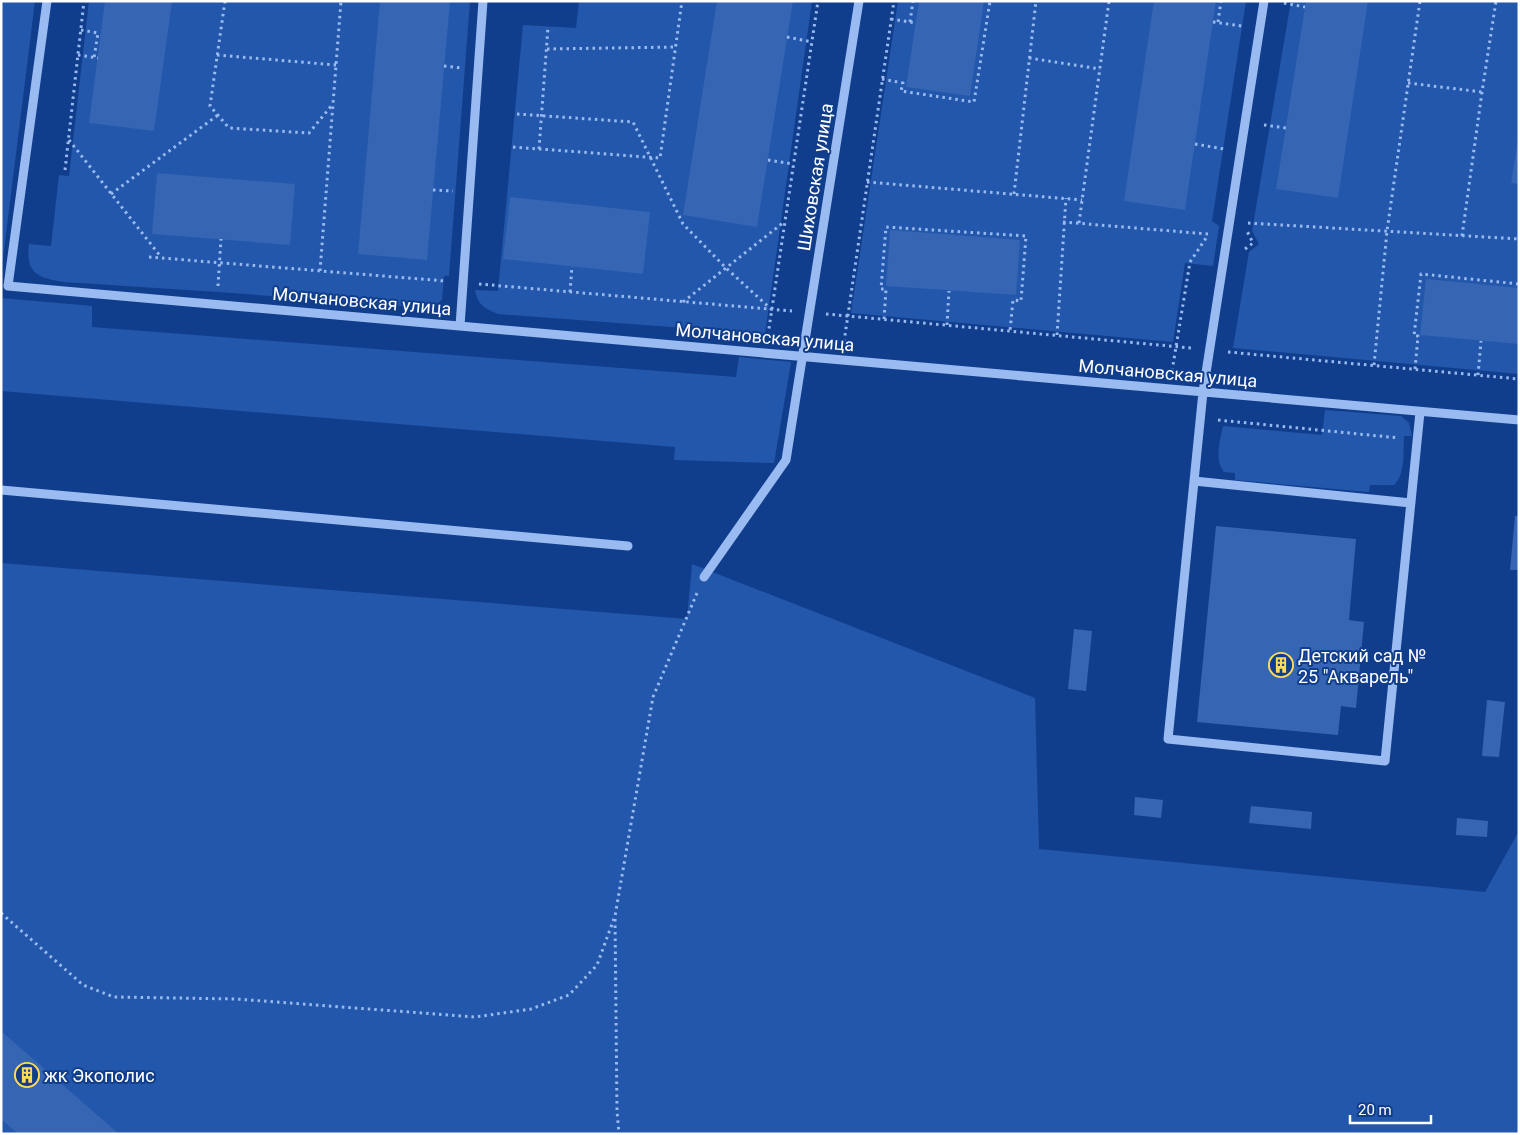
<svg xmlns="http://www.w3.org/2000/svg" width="1520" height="1135" font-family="Roboto,sans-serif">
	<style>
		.green { fill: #2357ab }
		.building { fill: #3565b3 }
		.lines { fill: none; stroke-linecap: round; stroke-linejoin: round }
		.path { stroke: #99bbf1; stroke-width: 3; stroke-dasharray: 2.5 4; stroke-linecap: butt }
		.minor { stroke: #99bbf1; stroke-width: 9 }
		.labels { text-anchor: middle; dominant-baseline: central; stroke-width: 4; stroke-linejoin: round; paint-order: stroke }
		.street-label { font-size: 18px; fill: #fff; stroke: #113e8c }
		.poi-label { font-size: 18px; fill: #fff; stroke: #113e8c; text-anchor: start }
	</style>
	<rect width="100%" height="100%" fill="#113e8c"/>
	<path class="green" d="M1 1H35L1 274Z
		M89 1H470L449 276H444L442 300C434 306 427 307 417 307L218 292 64 282C39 278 25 274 29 244L51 246 59 175 69 176Z
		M579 1H812L765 334 498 314C485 309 477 304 475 290L498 291 523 25 576 28Z
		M898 1H1246L1212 221 1219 226 1213 266 1185 263 1173 342 851 313Z
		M1291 1H1519V374L1233 348 1249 252 1259 244 1252 231Z
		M1 298 92 306V327L736 377 739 357 791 362 774 463 674 460 675 447 1 391Z
		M1325 410 1401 416 1409 423 1412 436H1404C1403 451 1406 474 1394 485H1370L1369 492 1235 480V473L1224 472C1214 460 1220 440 1223 426L1322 435Z
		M1 563 687 619 692 564 1035 698 1039 849 1485 892 1519 831V1134H1Z"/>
	<path class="building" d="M105 1 172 2 154 131 89 123Z
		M380 1 450 2 427 260 358 254Z
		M717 1H793L757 227 683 215Z
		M919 1H984L970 96 906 87Z
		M1154 1H1216L1185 210 1124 201Z
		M1306 1H1368L1338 198 1276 189Z
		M1518 140H1519V184L1511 183Z
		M157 173 295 184 290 245 152 234Z
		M510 197 650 212 643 274 503 259Z
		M890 230 1020 240 1016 295 886 286Z
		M1426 279 1519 288V344L1420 335Z
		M1515 516H1519V570H1510Z
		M1216 526 1356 539 1349 620 1364 622 1356 708 1341 706 1338 735 1197 722Z
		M1074 629 1092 631 1086 691 1068 689Z
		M1487 700 1505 702 1499 757 1482 756Z
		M1135 797 1163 800 1161 818 1134 815Z
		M1251 806 1312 812 1311 829 1249 823Z
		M1457 818 1488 821 1487 837 1456 835Z
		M1 1031 119 1134H18L1 1119Z"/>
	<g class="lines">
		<path class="path" d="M225 1 210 106 229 128 309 133 332 105
			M1284 3 1305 7
			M891 19 916 23
			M910 22 913 1
			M1213 22 1242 26
			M1218 22 1221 1
			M81 30 98 33 94 58
			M787 37 812 42
			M547 49 675 47
			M78 55 98 58
			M217 55 336 65
			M1029 58 1100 69
			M444 66 461 68
			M882 79 903 83 901 91 974 102 990 1
			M1408 83 1482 92
			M517 114 633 122 683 224 726 268 771 309
			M1264 125 1286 128
			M69 140 161 257
			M1195 144 1224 149
			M513 147 660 158 682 1
			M539 149 548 27
			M768 160 793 164
			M65 170 84 1
			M867 182 1082 200
			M433 190 453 191
			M111 194 218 115
			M1014 194 1036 1
			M1063 222 1208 234
			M1079 223 1109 1
			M1248 223 1519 239
			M1462 236 1482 92 1496 1
			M1245 249 1253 243 1247 231
			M149 257 445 281
			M320 271 341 1
			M479 284 792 311
			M218 286 221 239
			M570 292 572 266
			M683 302 784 222
			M826 314 1191 348
			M884 319 886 289H881L886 227 1026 236 1021 301 1013 300 1010 331
			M947 325 949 291
			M768 335 818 1
			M1057 335 1066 198
			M844 342 894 1
			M1228 352 1519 379
			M1374 365 1387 231 1420 1
			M1415 369 1418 336H1414L1421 274 1519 284
			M1172 371 1190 262 1208 235
			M1478 375 1481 341
			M1218 420 1399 438
			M1 913 83 985 114 997 236 999 475 1017 531 1009 569 995 597 965 615 916 653 697 697 593
			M615 919 617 1111 619 1134"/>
		<path class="minor" d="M47 1 8 286 1519 420
			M1264 1 1203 392 1168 739 1385 761 1420 412
			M460 326 483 1
			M1194 481 1411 503
			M1 490 628 546
			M704 577 786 460 859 1"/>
	</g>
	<defs>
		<symbol id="building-ring" viewBox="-11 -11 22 22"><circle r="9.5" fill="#113e8c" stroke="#ffdb59" stroke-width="1.5"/><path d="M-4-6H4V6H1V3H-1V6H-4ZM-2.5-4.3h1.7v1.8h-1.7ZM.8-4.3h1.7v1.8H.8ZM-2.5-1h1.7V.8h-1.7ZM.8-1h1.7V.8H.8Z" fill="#ffdb59"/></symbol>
	</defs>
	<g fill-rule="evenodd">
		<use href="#building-ring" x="1267" y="651" width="28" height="28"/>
		<use href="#building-ring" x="13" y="1061" width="28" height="28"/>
	</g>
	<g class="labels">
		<g class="street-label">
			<text transform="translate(815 177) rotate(-81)">Шиховская улица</text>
			<text transform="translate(362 301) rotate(5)">Молчановская улица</text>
			<text transform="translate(765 337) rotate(5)">Молчановская улица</text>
			<text transform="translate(1168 373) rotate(5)">Молчановская улица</text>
		</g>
		<g class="poi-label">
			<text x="1298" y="655">Детский сад №<tspan x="1298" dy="21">25 "Акварель"</tspan></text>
			<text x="44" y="1075">жк Экополис</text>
		</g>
	</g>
	<rect width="1520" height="1135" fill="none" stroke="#ffffff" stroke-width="5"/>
	<path d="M1350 1115v8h81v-8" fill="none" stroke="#ffffff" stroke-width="2.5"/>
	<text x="1358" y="1115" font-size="15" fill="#ffffff" stroke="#113e8c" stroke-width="4" paint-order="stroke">20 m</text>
</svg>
